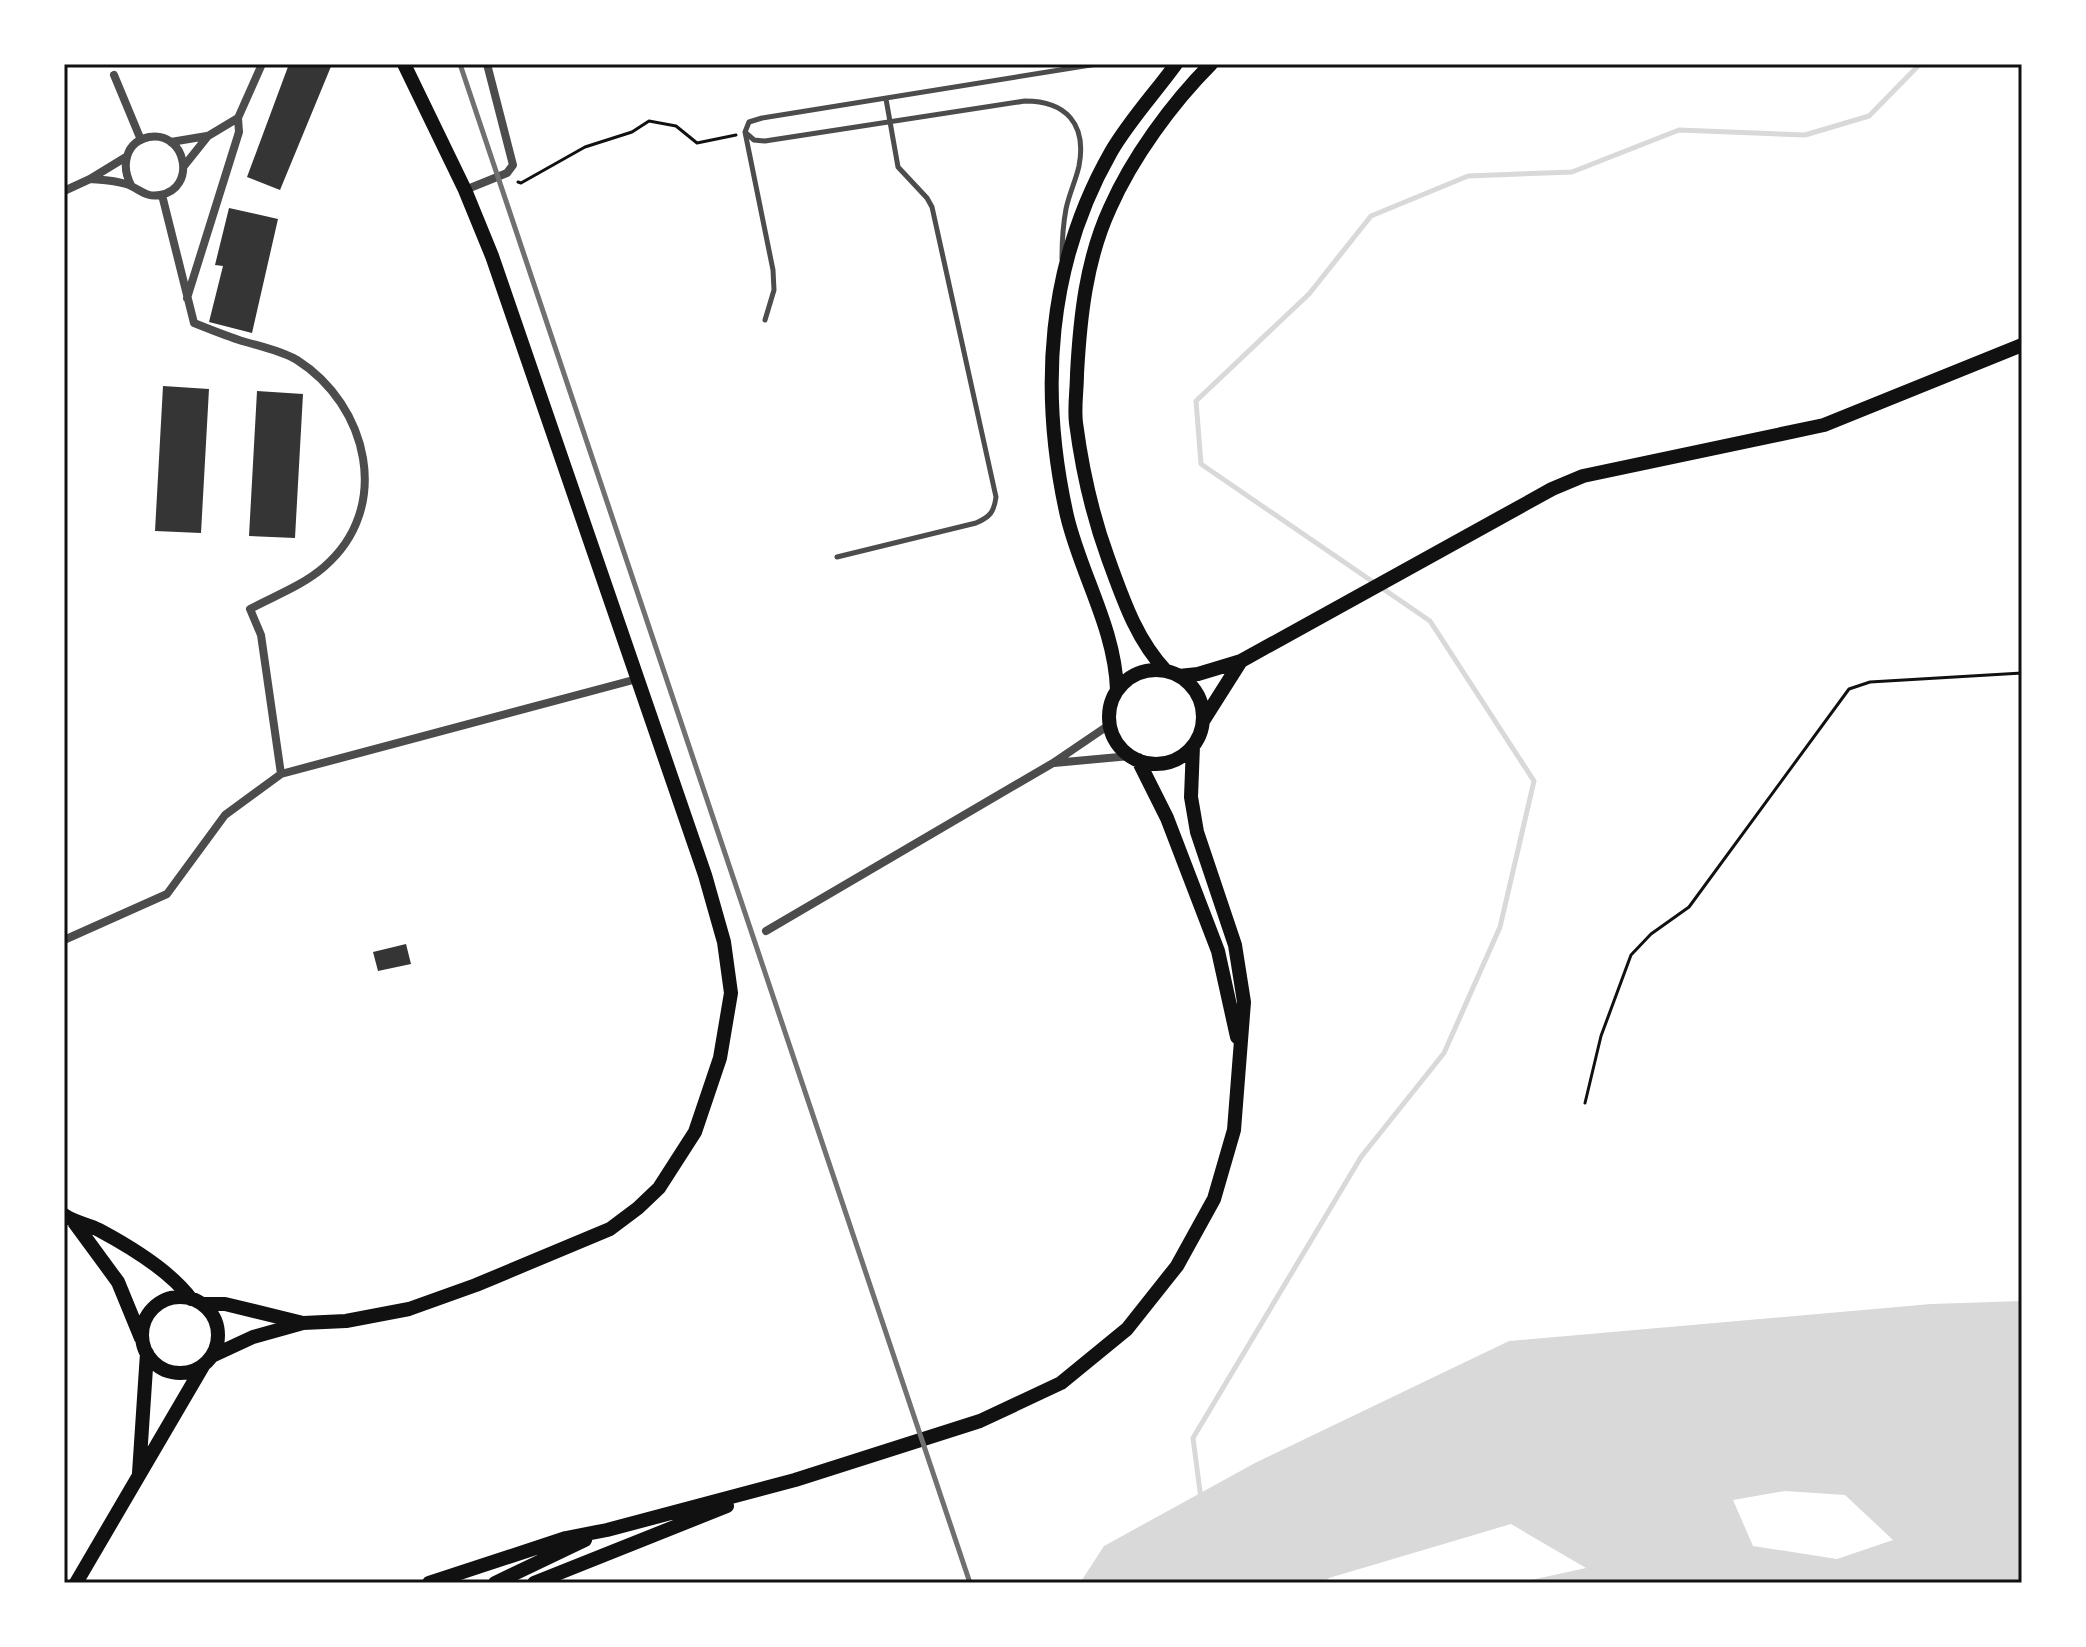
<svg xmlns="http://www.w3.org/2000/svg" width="2086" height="1647" font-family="'Noto Sans',sans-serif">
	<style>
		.water { fill: #d9d9d9; fill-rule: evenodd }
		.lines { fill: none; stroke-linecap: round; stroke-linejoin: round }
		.stream { stroke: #d9d9d9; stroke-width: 5 }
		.building { fill: #353535 }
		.path { stroke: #111; stroke-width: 3 }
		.service { stroke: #4c4c4c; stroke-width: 5 }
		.minor { stroke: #4c4c4c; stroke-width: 8 }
		.primary { stroke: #111; stroke-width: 14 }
		.rail { stroke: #707070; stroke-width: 5 }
		.neatline { fill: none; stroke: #111; stroke-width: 3 }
	</style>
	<rect width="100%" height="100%" fill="#fff"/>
	<path class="water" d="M2022 1301V1583H1517L1586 1568 1511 1524 1329 1578 1323 1583H1080L1104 1546 1255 1463 1509 1341 1931 1304ZM1785 1491 1845 1495 1893 1540 1837 1559 1753 1546 1733 1500Z"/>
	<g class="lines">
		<path class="stream" d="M1201 1499 1193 1438 1361 1157 1444 1053 1500 927 1534 781 1430 621 1201 464 1196 401 1309 294 1371 216 1468 176 1572 172 1679 130 1805 135 1869 116 1920 64"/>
	</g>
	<path class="building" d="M289 64H332L280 190 247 177Z
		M229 208 278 219 252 333 209 322 223 266 215 265Z
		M163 386 209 389 201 533 155 531Z
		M257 391 303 394 295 538 249 536Z
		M406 944 411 964 378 971 373 952Z"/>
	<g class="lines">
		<path class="path" d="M518 182 521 183 585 147 632 132 649 121 676 126 697 143 736 135
			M1585 1103 1601 1036 1631 955 1651 934 1689 907 1849 689 1870 682 2022 673"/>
		<path class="service" d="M746 133 754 140 765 141 1025 101C1066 101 1087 124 1079 166 1076 180 1069 194 1066 209 1063 225 1062 243 1062 259
			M765 320 774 290 773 270 745 132 749 122 762 118 1097 64
			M837 557 976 523C990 517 994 512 996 497L932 207 927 198 898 167 886 99"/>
		<path class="minor" d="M114 75 141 140
			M171 142 207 136
			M184 166 208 136 238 118 262 64
			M90 179C103 180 114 180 126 184 139 188 145 198 160 195 197 189 187 131 149 137 125 142 121 166 131 185
			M465 190 507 173 513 165 487 64
			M64 191 90 179 126 157
			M162 195 194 323C209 329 224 335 239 340 258 346 280 350 297 360 368 405 393 508 324 567 302 586 274 596 250 609L261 635 281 774
			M187 298 239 132 238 118
			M1054 763 1130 756
			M766 931 1053 763 1109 725
			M64 940 167 894 225 815 281 774 637 679"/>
		<path class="primary" d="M1109 717a47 47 0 1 1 94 0a47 47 0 1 1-94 0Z
			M1166 671C1136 639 1123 599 1108 558 1092 514 1082 469 1076 423 1074 407 1077 390 1077 374 1080 318 1086 260 1110 208 1132 158 1172 103 1211 64
			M1179 676 1198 674 1241 661 1552 489 1583 476 1824 425 2022 345
			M1117 690C1115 628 1081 575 1067 516 1039 391 1047 264 1111 152 1129 121 1155 93 1176 64
			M1203 721 1241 661
			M1138 760 1167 818 1218 951 1237 1037
			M64 1215C75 1223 88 1224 99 1230 129 1246 171 1272 191 1299
			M74 1222 118 1282 141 1338
			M142 1335a38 38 0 1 1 76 0a38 38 0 1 1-76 0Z
			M202 1304H225L303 1323
			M212 1356 253 1337 303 1323 346 1321 409 1309 476 1285 610 1229 638 1208 659 1188 695 1132 720 1058 731 993 724 942 705 875 492 256 465 190 404 64
			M139 1473 147 1353
			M76 1583 203 1366
			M429 1583 566 1538 607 1530 795 1480 980 1421 1061 1383 1127 1329 1177 1266 1214 1199 1234 1130 1244 1002 1235 945 1197 832 1191 797 1193 746
			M495 1583 585 1540
			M534 1583 727 1506"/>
		<path class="rail" d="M460 64 970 1583"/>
	</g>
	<rect width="2086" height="1647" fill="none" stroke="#ffffff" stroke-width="132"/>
	<rect x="66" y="66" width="1954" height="1515" class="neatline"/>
</svg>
